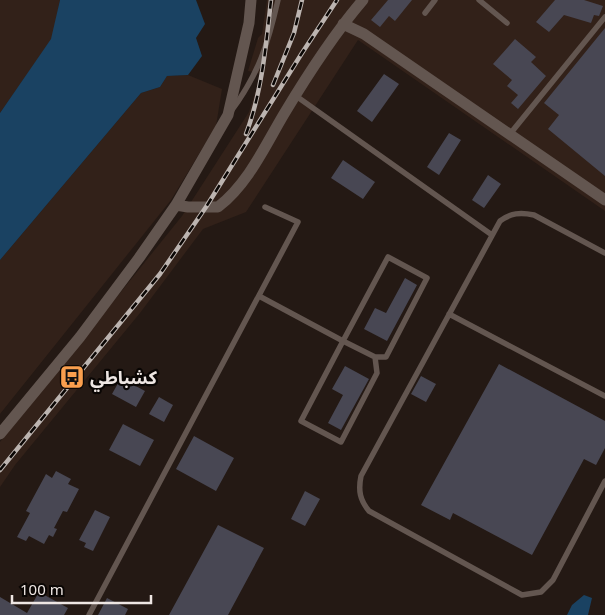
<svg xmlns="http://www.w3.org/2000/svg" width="605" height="615" font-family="'Noto Sans','Noto Sans Arabic',sans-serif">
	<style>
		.built { fill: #322119 }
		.water { fill: #1a4262 }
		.building { fill: #484753 }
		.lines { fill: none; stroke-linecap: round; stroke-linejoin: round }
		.lane { stroke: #635650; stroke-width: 5.5 }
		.street { stroke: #635650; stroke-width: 11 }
		.rail-casing { stroke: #bcb4b0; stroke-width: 4.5 }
		.rail { stroke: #0a0604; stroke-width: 2.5; stroke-dasharray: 8; stroke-linecap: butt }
		.labels { text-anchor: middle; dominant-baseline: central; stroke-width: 4.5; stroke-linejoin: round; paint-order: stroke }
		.poi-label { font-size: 18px; font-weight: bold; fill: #eee6e3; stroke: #0a0604; text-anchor: start }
	</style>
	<rect width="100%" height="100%" fill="#241914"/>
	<path class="built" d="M0 0H60L52 39 0 113Z
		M267 0H605V211L358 40 246 212 203 229 140 313 15 465 0 487V442L182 216 249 112 261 74 248 71 258 38 262 34Z
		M188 75 222 89 216 126 171 200 0 414V260L141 93 160 87 167 76Z"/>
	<path class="water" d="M60 0H196L205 24 196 38 202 56 188 75 167 76 160 87 141 93 0 260V113L51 39Z
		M584 595 592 598 588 615H567L572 605Z"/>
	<path class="building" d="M388 0H412L395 21 389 16 380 27 371 20Z
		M555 0H584L603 6 599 16 594 15 591 23 564 15 549 32 536 22Z
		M605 28V176L548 129 559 115 544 103Z
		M515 39 536 57 531 62 546 76 518 109 511 103 518 95 507 86 512 80 493 64Z
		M384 74 399 84 372 122 357 111Z
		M449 133 461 140 439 175 427 167Z
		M343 160 375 182 363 199 331 178Z
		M488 175 501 184 484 208 472 200Z
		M405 278 417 285 387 341 364 329 375 308 386 313Z
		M499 364 605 421V448L596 465 584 459 532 555 453 513 450 520 421 505Z
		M345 366 369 379 341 430 328 423 343 395 332 389Z
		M421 376 436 384 426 402 411 394Z
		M121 378 145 391 136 407 112 394Z
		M159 397 173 405 164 422 149 414Z
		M123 424 154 440 140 466 109 450Z
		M194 436 234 458 216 491 176 469Z
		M56 471 71 479 68 484 79 489 67 512 63 511 54 528 57 529 53 537 49 535 44 544 29 536 26 541 17 537 30 513 26 511 46 474 52 478Z
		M305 491 320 499 305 526 291 519Z
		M95 510 110 517 93 551 84 547 86 543 79 540Z
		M218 525 264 548 228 615H169Z
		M39 592 68 608 64 615H0V597L27 613Z
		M107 598 128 609 125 615H98Z"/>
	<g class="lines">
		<path class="lane" d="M479 0 507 23
			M425 13 435 0
			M296 96 492 235
			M232 110C259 73 268 44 278 0
			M510 134 605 17
			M605 253 534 215C520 212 511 213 500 221L361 476C358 491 360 500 369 511L522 595 541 592 553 580 605 481
			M388 257 427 278 386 357H375L343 341Z
			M259 296 343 341 301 421 341 442 377 373 375 357
			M449 314 605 396
			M89 615 298 222 265 207"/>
		<path class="street" d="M343 24 364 34 605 200
			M176 205 188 207H218C248 184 265 146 284 114 308 74 333 35 363 0
			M0 434 80 337 139 258 176 205 228 115 249 23 251 0"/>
		<defs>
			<path id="rail" d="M273 85 294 33 302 0
				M246 134C262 92 266 45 271 0
				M0 470 160 274 206 207 302 53 337 0"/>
		</defs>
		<use href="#rail" class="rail-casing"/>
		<use href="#rail" class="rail"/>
	</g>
	<defs>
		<symbol id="bus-square" viewBox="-11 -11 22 22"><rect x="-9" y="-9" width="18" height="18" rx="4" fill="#fa9f4e" stroke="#0a0604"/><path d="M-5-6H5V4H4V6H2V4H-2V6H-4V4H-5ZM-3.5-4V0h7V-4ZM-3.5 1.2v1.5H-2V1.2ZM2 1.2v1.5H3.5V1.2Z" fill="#111"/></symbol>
	</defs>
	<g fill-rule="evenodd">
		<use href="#bus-square" x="58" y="363" width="28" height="28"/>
	</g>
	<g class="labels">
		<g class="poi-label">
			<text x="90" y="377">كشباطي</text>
		</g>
	</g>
	<path d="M12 595v8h139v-8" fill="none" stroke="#eee6e3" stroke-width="2.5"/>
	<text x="20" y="595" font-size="15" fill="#eee6e3" stroke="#0a0604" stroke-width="4" paint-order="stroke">100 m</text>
</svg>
